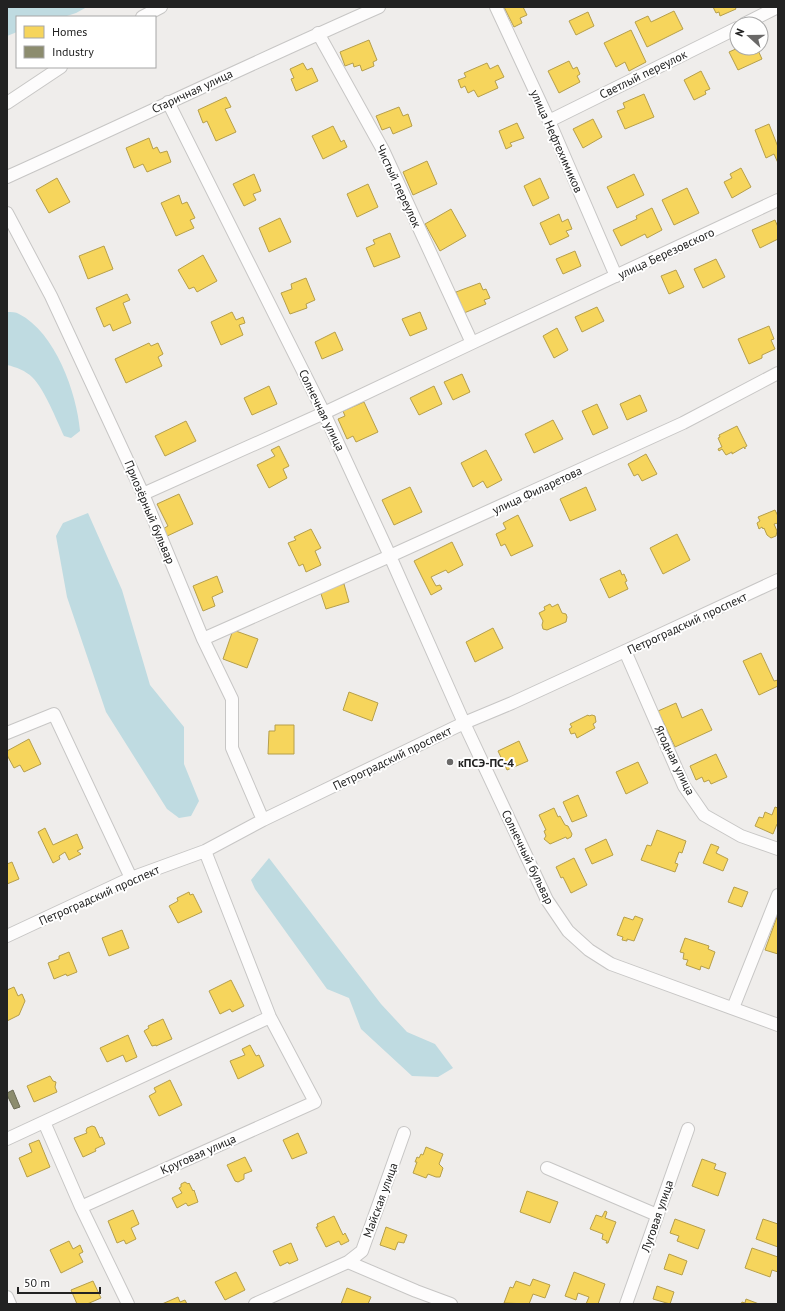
<svg xmlns="http://www.w3.org/2000/svg" width="785" height="1311" font-family="'PT Sans',sans-serif">
	<style>
		.water { fill: #bfdbe1 }
		.homes { fill: #f6d55c; stroke: #b69f4b }
		.industry { fill: #8c8c6e; stroke: #6c6c57 }
		.lines { fill: none; stroke-linecap: round; stroke-linejoin: round }
		.minor-casing { stroke: #c7c6c5; stroke-width: 14 }
		.minor { stroke: #fdfcfc; stroke-width: 12 }
		.poi-dot { fill: #6a6968; stroke: #fff; stroke-width: 1.5 }
		.labels { text-anchor: middle; dominant-baseline: central; stroke-width: 4; stroke-linejoin: round; paint-order: stroke }
		.street-label { font-size: 12px; fill: #222; stroke: #fff }
		.poi-label { font-size: 12px; font-weight: bold; fill: #222; stroke: #fff; text-anchor: start }
	</style>
	<rect width="100%" height="100%" fill="#efedeb"/>
	<path class="water" d="M7 7H87L76 13 64 17H17V32L7 36Z
		M7 312C11 312 16 312 19 314 55 332 77 393 80 431L71 438 64 436C56 419 45 390 32 377 26 371 16 367 7 365Z
		M88 513 122 590 150 685 184 727V764L199 801 191 816 179 818 167 809 106 712 67 597 56 536 63 523Z
		M269 858 381 1004 407 1032 435 1044 453 1068 438 1077 412 1076 361 1029 349 998 327 989 255 889 251 880Z"/>
	<path class="homes" d="M504 7H523L527 15 520 18 522 23 514 27Z
		M713 7H735L736 9 720 16 719 12 716 13Z
		M674 11 683 29 647 47 635 22 648 16 651 22Z
		M588 12 594 26 576 35 569 21Z
		M631 30 646 62 629 71 625 62 616 67 604 43Z
		M369 40 377 60 373 62 374 66 362 71 360 65 354 67 353 63 345 66 340 52Z
		M738 48H757L762 59 738 70 729 52Z
		M569 61 573 69 577 67 580 74 577 76 580 82 559 93 548 71Z
		M303 63 307 70 312 68 318 81 296 91 291 79 294 78 290 69Z
		M487 63 490 69 498 65 504 77 495 81 498 88 478 97 474 90 468 93 465 86 461 88 458 80 466 77 464 73Z
		M701 71 710 89 705 91 706 94 694 100 684 80Z
		M644 94 654 117 625 129 617 111 625 108 623 103Z
		M226 97 231 107 225 109 236 132 216 141 207 121 203 123 198 110Z
		M399 107 403 116 408 114 412 126 393 134 390 127 382 130 376 116Z
		M593 119 602 137 583 148 573 129Z
		M517 123 524 138 510 143 512 146 506 149 499 131Z
		M769 124 778 147V163L774 154 766 158 755 130Z
		M333 126 341 142 344 140 347 147 323 159 312 136Z
		M149 138 153 149 157 147 160 153 167 151 171 162 147 172 143 164 134 168 126 148Z
		M427 161 437 184 413 195 403 172Z
		M741 168 751 187 732 198 724 182 732 178 730 174Z
		M254 174 261 191 253 194 256 200 244 206 233 184Z
		M634 174 644 195 617 208 607 187Z
		M57 178 70 202 49 213 36 190Z
		M540 178 549 198 533 206 524 186Z
		M368 184 378 207 357 217 347 194Z
		M687 188 699 213 674 225 662 200Z
		M179 195 182 204 187 202 195 218 190 220 194 228 176 236 161 203Z
		M652 208 662 230 647 238 645 234 621 246 613 230 637 219 636 216Z
		M451 209 466 236 440 251 425 224Z
		M559 214 562 222 568 219 572 229 566 231 569 236 550 245 540 223Z
		M280 218 291 242 269 252 259 228Z
		M775 220 778 227V239L760 248 752 230Z
		M390 233 400 257 374 267 366 248 375 244 373 240Z
		M104 246 113 269 88 279 79 256Z
		M575 251 581 266 563 274 556 259Z
		M203 255 217 281 197 292 194 287 189 289 178 270Z
		M716 259 725 277 703 288 694 269Z
		M676 270 684 287 669 294 661 276Z
		M306 278 315 300 306 304 307 308 290 314 281 293 292 289 291 284Z
		M480 283 483 290 486 289 490 298 484 300 486 304 464 313 456 292Z
		M127 294 130 300 123 303 131 323 113 331 110 324 104 327 96 308Z
		M597 307 604 321 582 332 575 317Z
		M232 312 236 320 243 317 245 323 239 325 243 335 221 345 211 322Z
		M420 312 427 329 410 336 402 319Z
		M769 326 774 339 771 340 775 349 762 355V358L749 364 738 339Z
		M557 328 568 350 554 358 543 336Z
		M335 332 343 350 322 359 315 342Z
		M149 343 151 346 158 343 163 354 158 357 162 366 126 383 115 359Z
		M462 374 470 392 453 400 444 382Z
		M269 386 277 404 252 415 244 398Z
		M434 386 442 404 419 415 410 398Z
		M640 395 647 411 627 420 620 404Z
		M364 402 378 432 356 442 353 436 347 439 338 419 345 416 343 411Z
		M597 404 608 428 593 435 582 411Z
		M553 420 563 439 534 453 525 434Z
		M186 421 196 441 165 456 155 436Z
		M737 426 747 446 745 447V449L744 447 732 454V452L726 455 722 449 719 451 718 449 722 447 718 438 720 437 719 435Z
		M279 446 289 466 283 469 287 478 269 488 257 465 275 456 271 450Z
		M486 450 502 480 487 488 483 481 473 487 461 463Z
		M646 454 657 474 642 481 638 474 634 476 628 464Z
		M410 487 422 512 394 525 382 500Z
		M586 487 596 510 570 521 560 499Z
		M179 494 193 524 165 537 161 530 168 526 157 504Z
		M775 510 778 516V523L774 524 777 531 776 536 771 538 767 535 764 528 763 529 762 527 759 529 757 523 760 521 758 517Z
		M518 515 533 546 511 556 505 544 501 546 496 534 506 529 503 523Z
		M311 529 321 548 315 551 321 565 306 572 303 564 299 566 288 543 296 540 294 537Z
		M677 534 690 560 663 574 650 548Z
		M452 542 463 565 448 573 446 570 431 577 436 586 440 585 442 589 431 595 414 561Z
		M620 570 622 575 624 574 627 581 625 582 628 589 609 598 600 579Z
		M217 576 223 592 212 597 215 606 203 611 193 586Z
		M344 584 349 602 326 609 320 591Z
		M550 604 552 607 558 604 562 613 566 614 567 617 566 622 547 630 543 629 542 625 543 621 539 613 545 610 544 607Z
		M493 628 503 648 475 662 466 642Z
		M233 630 258 639 247 668 223 659Z
		M761 653 774 681 778 680V686L759 695 743 661Z
		M349 692 378 703 372 721 343 710Z
		M676 703 682 718 702 709 712 730 675 747 658 711Z
		M588 715 589 716 592 715 595 716 596 722 593 724 595 728 577 738 575 733 571 734 569 729 572 727 570 724Z
		M275 725H294V754H268L269 731H275Z
		M29 739 41 764 24 772 20 765 14 768 7 755V751Z
		M519 741 528 761 507 770 498 751Z
		M716 754 727 777 711 784 709 780 704 782 702 777 696 780 690 766Z
		M638 762 648 783 626 794 616 772Z
		M578 795 587 816 572 822 563 802Z
		M775 807 778 808V825L777 824 773 834 755 826 759 817 763 818 765 812 772 815Z
		M554 808 558 817 560 816 565 825 568 826 572 834 571 837 567 839 566 837 550 844 544 839 546 836 544 831 546 830 539 815Z
		M45 828 53 845 77 834 83 848 77 851 81 854 69 860 65 852 59 856 60 859 53 863 38 832Z
		M657 830 686 841 682 853 679 852 675 863 678 864 675 872 641 860 647 845 651 846Z
		M606 839 613 855 592 864 585 849Z
		M711 844 719 847 716 853 728 859 723 871 703 863Z
		M574 858 587 885 571 893 563 877 561 878 556 867Z
		M12 862 19 879 7 884V864Z
		M734 887 748 892 742 907 728 902Z
		M189 892 190 895 193 894 202 912 178 923 169 906 178 901 177 898Z
		M778 914V954L765 950Z
		M635 916 643 919 634 941 627 939V941L622 940 623 937 617 935 624 917 633 920Z
		M122 930 129 948 109 956 102 938Z
		M685 938 709 946 708 949 715 952 709 969 701 966 700 970 686 965 688 960 683 959 684 953 680 952Z
		M69 952 77 972 67 976 66 974 54 979 48 963 59 959V956Z
		M231 980 244 1006 232 1012 230 1009 220 1014 209 991Z
		M14 987 18 996 22 994 25 1001 19 1015 7 1021V990Z
		M163 1019 172 1039 156 1046V1045L152 1046 144 1031 149 1028 148 1026Z
		M128 1035 137 1057 126 1062 123 1055 107 1062 100 1048Z
		M250 1045 256 1056 259 1055 264 1066 238 1079 230 1061 245 1055 242 1049Z
		M50 1076 53 1081 56 1082 55 1087 57 1092 34 1102 27 1086Z
		M170 1080 182 1105 159 1116 149 1096 156 1092 154 1088Z
		M92 1126 95 1127 100 1138 102 1137 105 1144 95 1149 96 1151 83 1157 74 1138 87 1133 86 1131 87 1128Z
		M298 1133 307 1153 292 1159 283 1140Z
		M39 1140 50 1167 27 1177 19 1158 32 1152 29 1144Z
		M426 1147 443 1154 439 1164 443 1168 440 1177H436L428 1174 426 1178 413 1173 417 1162H415L417 1157 419 1158 421 1154 423 1155Z
		M245 1157 252 1171 244 1174V1179L238 1182 235 1181 227 1165Z
		M702 1159 716 1164 714 1169 726 1173 718 1196 692 1186Z
		M185 1182 188 1184 189 1183 193 1191 194 1190 198 1202 188 1206 186 1203 177 1208 172 1198 182 1193 179 1188 181 1187V1184Z
		M527 1191 558 1202 550 1223 520 1212Z
		M133 1210 139 1224 131 1228 136 1239 126 1244 124 1240 117 1243 108 1221Z
		M605 1211 607 1212 605 1218 616 1222 608 1243H606L607 1241 602 1239 603 1234 590 1229 596 1215 602 1217Z
		M334 1216 343 1235 345 1233 349 1241 341 1245 339 1241 326 1247 316 1227H318L317 1224Z
		M675 1219 705 1230 698 1249 677 1241 679 1236 670 1233Z
		M763 1219 778 1224V1247L756 1239Z
		M386 1227 407 1235 404 1243 398 1242 395 1250 380 1245Z
		M69 1241 73 1249 80 1245 83 1252 79 1254 83 1262 61 1273 50 1250Z
		M291 1243 298 1260 289 1264 288 1262 280 1266 273 1251Z
		M752 1248 778 1257V1272L772 1270 770 1277 745 1268Z
		M669 1254 687 1261 682 1275 664 1269Z
		M236 1272 245 1290 225 1300 215 1282Z
		M574 1272 605 1284 598 1304H586L589 1297 578 1293 576 1300 565 1296Z
		M533 1279 550 1285 545 1298 533 1294 529 1304 504 1303 510 1287 513 1288 516 1281 530 1286Z
		M93 1281 101 1298 87 1304H77L71 1290Z
		M657 1286 674 1292 670 1304 653 1299Z
		M347 1288 371 1297 368 1304H341Z
		M178 1297 180 1302 185 1300 187 1304H162Z
		M746 1299 759 1304H741L742 1302 745 1303Z"/>
	<path class="industry" d="M13 1090 20 1107 14 1109 7 1095V1093Z"/>
	<g class="lines">
		<defs>
			<path id="minor" d="M496 7 549 121 616 276
				M142 17 161 7
				M744 24 778 7
				M318 33 383 150 472 343
				M168 102 324 413 390 556 464 723 547 900 568 931 589 950 611 964 778 1025
				M7 103 61 67
				M549 121 737 28
				M7 177C131 121 254 62 379 7
				M7 213 51 296 143 494 203 639 232 699V748L263 820
				M143 494 324 413 472 343 778 200
				M203 639 390 556 683 423 778 373
				M625 651 684 786 704 815 741 836 778 849
				M7 733 54 714 131 878
				M7 936 131 878 205 851 263 820 464 723 512 703 625 651 778 580
				M733 1008 778 895
				M44 1122 81 1207 128 1304
				M7 1139 270 1017
				M547 1168 657 1215
				M81 1207 315 1102 270 1017 205 851
				M348 1262 416 1291 451 1304
				M7 1297 10 1304
				M255 1304 348 1262 362 1251 404 1133
				M626 1304 688 1129"/>
		</defs>
		<use href="#minor" class="minor-casing"/>
		<use href="#minor" class="minor"/>
	</g>
	<circle class="poi-dot" cx="450" cy="762" r="4"/>
	<g class="labels">
		<g class="street-label">
			<text transform="translate(643 74) rotate(-26)">Светлый переулок</text>
			<text transform="translate(192 91) rotate(-25)">Старичная улица</text>
			<text transform="translate(557 141) rotate(66)">улица Нефтехимиков</text>
			<text transform="translate(399 186) rotate(65)">Чистый переулок</text>
			<text transform="translate(666 253) rotate(-25)">улица Березовского</text>
			<text transform="translate(322 410) rotate(64)">Солнечная улица</text>
			<text transform="translate(537 490) rotate(-25)">улица Филаретова</text>
			<text transform="translate(150 512) rotate(67)">Приозёрный бульвар</text>
			<text transform="translate(687 623) rotate(-25)">Петроградский проспект</text>
			<text transform="translate(392 758) rotate(-26)">Петроградский проспект</text>
			<text transform="translate(675 760) rotate(64)">Ягодная улица</text>
			<text transform="translate(528 857) rotate(64)">Солнечный бульвар</text>
			<text transform="translate(99 895) rotate(-24)">Петроградский проспект</text>
			<text transform="translate(198 1154) rotate(-24)">Круговая улица</text>
			<text transform="translate(380 1200) rotate(-70)">Майская улица</text>
			<text transform="translate(657 1216) rotate(-71)">Луговая улица</text>
		</g>
		<g class="poi-label">
			<text x="458" y="762">кПСЭ-ПС-4</text>
		</g>
	</g>
	<rect width="785" height="1311" fill="none" stroke="#222222" stroke-width="16"/>
	<rect x="16" y="16" width="140" height="52" fill="#ffffff" stroke="#a7a7a7"/>
	<rect x="24" y="26" width="20" height="12" fill="#f6d55c" stroke="#a7a7a7"/>
	<text x="52" y="36" font-size="12" fill="#222222">Homes</text>
	<rect x="24" y="46" width="20" height="12" fill="#8c8c6e" stroke="#a7a7a7"/>
	<text x="52" y="56" font-size="12" fill="#222222">Industry</text>
	<g transform="translate(749 36) rotate(291)"><circle r="19" fill="#ffffff" stroke="#a7a7a7"/>
	<path d="M0-3L7 15L0 10L-7 15Z" fill="#6a6968"/>
	<text y="-6" font-size="11" font-weight="bold" text-anchor="middle" fill="#222222">N</text>
	</g>
	<path d="M18 1287v6h82v-6" fill="none" stroke="#222222" stroke-width="2"/>
	<text x="24" y="1287" font-size="12" fill="#222222" stroke="#ffffff" stroke-width="3" paint-order="stroke">50 m</text>
</svg>
